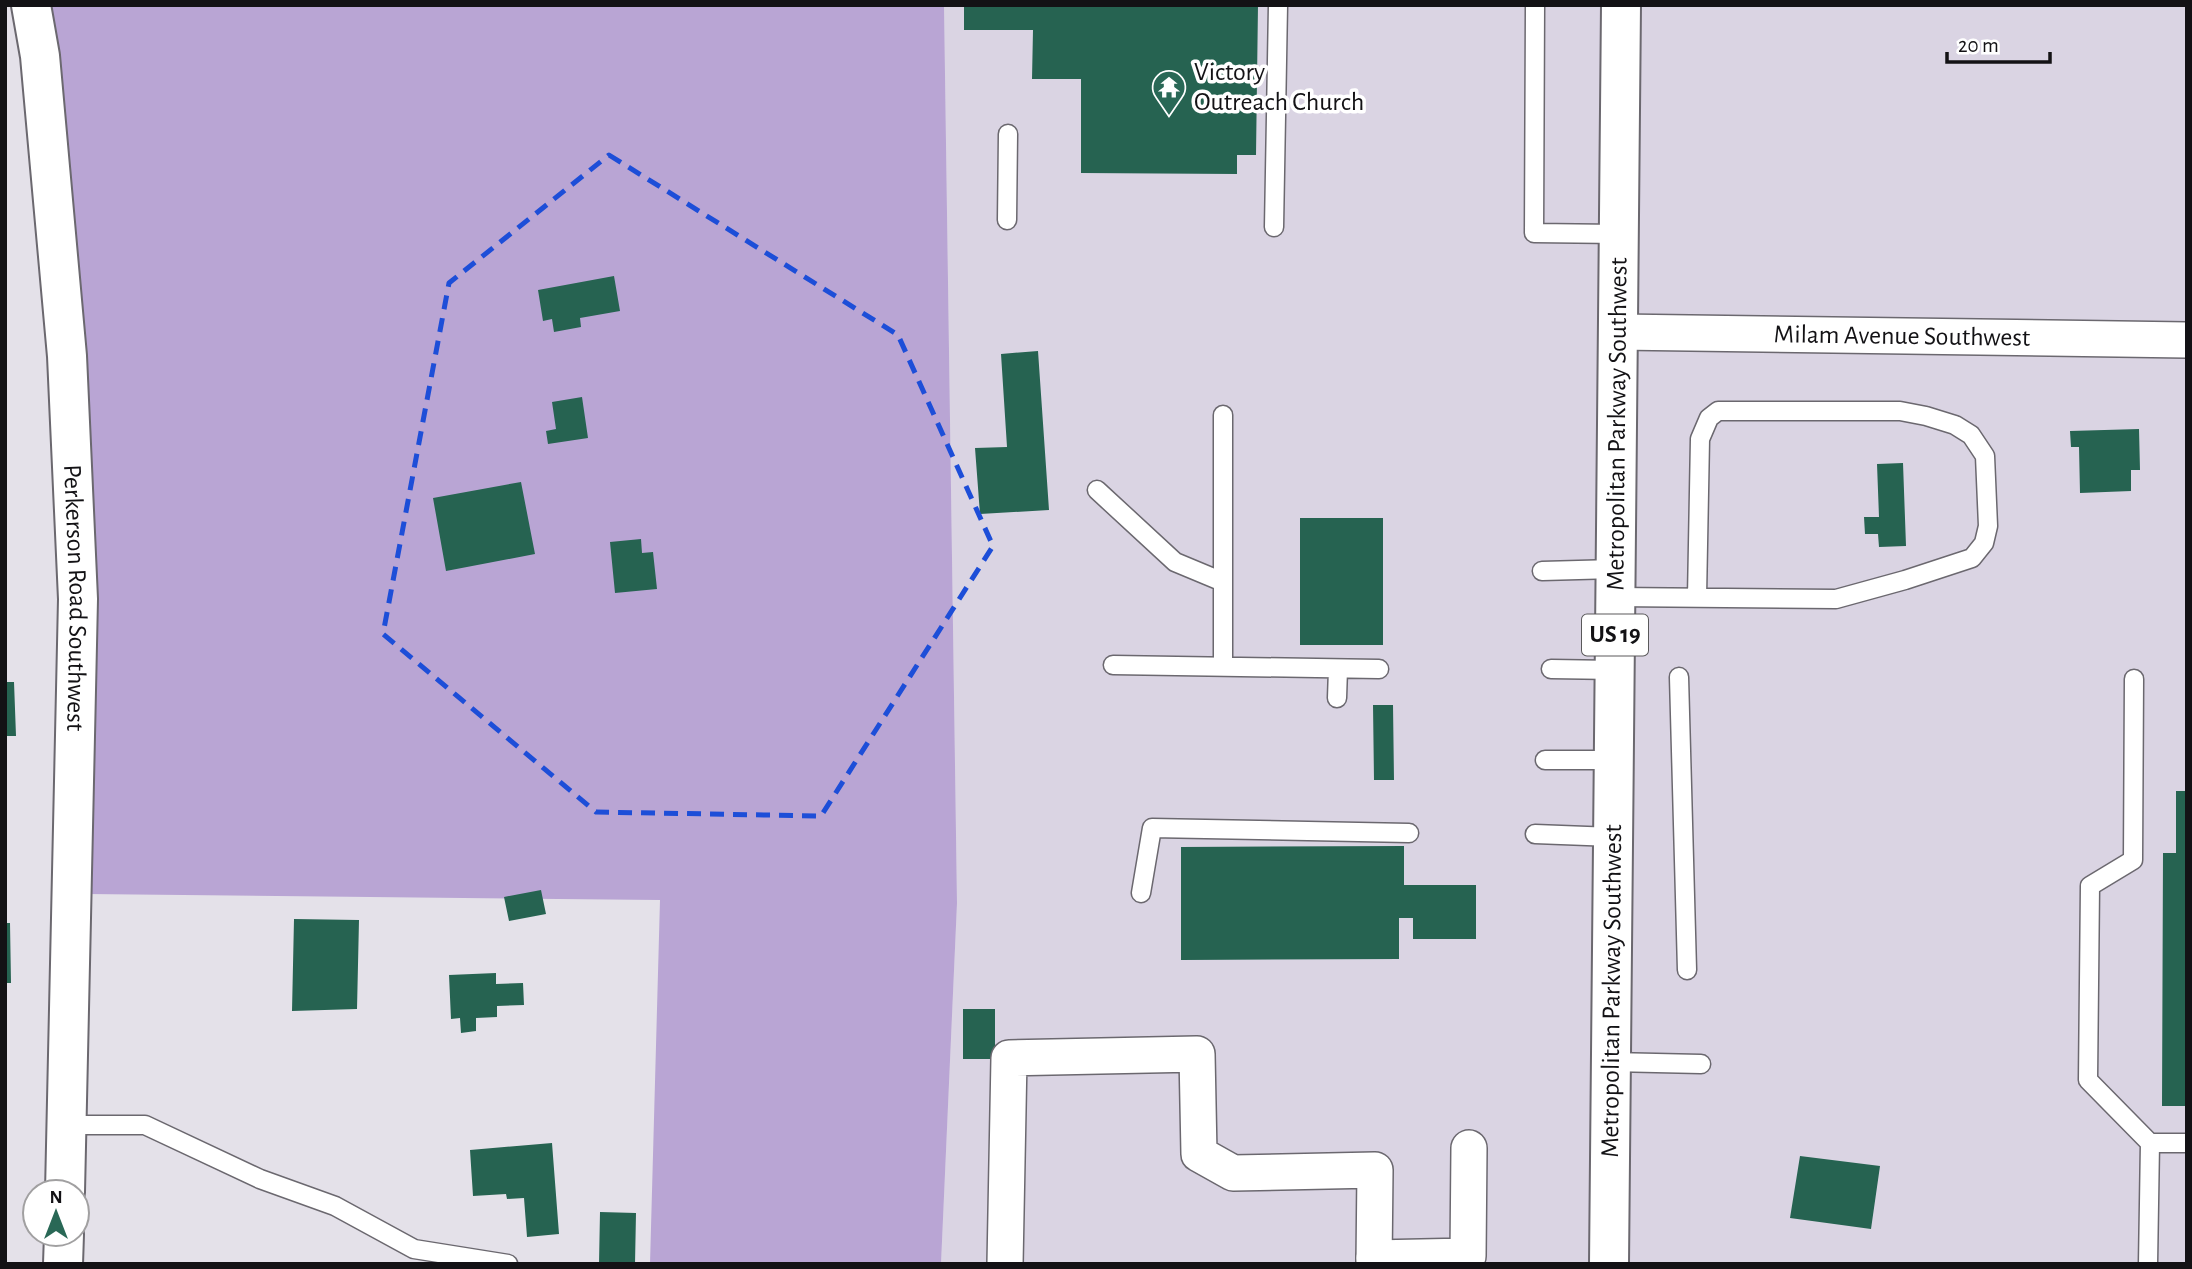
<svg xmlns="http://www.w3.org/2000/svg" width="2192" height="1269" font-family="'Alegreya Sans',sans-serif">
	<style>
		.built { fill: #dad4e3 }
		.green { fill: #b9a5d4 }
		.building { fill: #266351 }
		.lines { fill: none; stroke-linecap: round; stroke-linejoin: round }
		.service-casing { stroke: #6b686f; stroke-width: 21 }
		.minor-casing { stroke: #6b686f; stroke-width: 38 }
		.tertiary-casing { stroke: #6b686f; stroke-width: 42 }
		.primary-casing { stroke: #6b686f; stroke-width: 42 }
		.service { stroke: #fff; stroke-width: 18 }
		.minor { stroke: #fff; stroke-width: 35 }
		.tertiary { stroke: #fff; stroke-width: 38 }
		.primary { stroke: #fff; stroke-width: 38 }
		.marked { fill: none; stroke: #1d4ed8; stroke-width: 5; stroke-dasharray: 14 9; stroke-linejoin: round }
		.labels { text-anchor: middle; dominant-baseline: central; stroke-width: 7; stroke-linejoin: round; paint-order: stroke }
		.shield { fill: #fff; stroke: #5a595b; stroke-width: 2 }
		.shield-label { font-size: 24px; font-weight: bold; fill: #131215 }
		.poi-label { font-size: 26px; fill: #131215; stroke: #fff; text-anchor: start }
		.street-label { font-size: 26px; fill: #131215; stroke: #fff }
	</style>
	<rect width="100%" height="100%" fill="#e4e1e9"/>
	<path class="built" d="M944 5H2187V1264H941L957 903Z"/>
	<path class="green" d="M45 5H944L957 903 941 1264H650L660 900 87 894Z"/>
	<path class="building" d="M964 5H1258L1256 155H1237V174L1081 173V79H1032L1033 30H964Z
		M614 276 620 311 580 318 581 327 554 332 552 319 543 321 538 290Z
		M1038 351 1049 510 980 514 975 448 1007 447 1001 354Z
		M582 397 588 438 548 444 546 431 556 429 552 402Z
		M2139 429 2140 470H2131V491L2080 493 2079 447H2071L2070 431Z
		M1903 463 1906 546 1879 547 1878 534H1865L1864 517H1879L1877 464Z
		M521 482 535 554 446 571 433 498Z
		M1300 518H1383V645H1300Z
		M641 539 642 553 653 552 657 589 615 593 610 542Z
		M5 682H14L16 736H5Z
		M1373 705H1393L1394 780H1374Z
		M2176 791H2187V1106H2162L2163 853H2176Z
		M1404 846V885H1476V939H1413V918H1399V959L1181 960V847Z
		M541 890 546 914 509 921 504 897Z
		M294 919 359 920 357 1009 292 1011Z
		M5 923H10L11 983H5Z
		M496 973V984L523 983 524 1005 497 1006V1017L476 1018V1031L461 1033 460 1018 451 1019 449 975Z
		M963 1009H995V1059H963Z
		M552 1143 559 1234 527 1237 524 1198 507 1199 506 1194 473 1196 470 1150Z
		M1800 1156 1880 1166 1871 1229 1790 1218Z
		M600 1212 636 1213 635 1264H599Z"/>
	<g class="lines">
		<defs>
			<path id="service" d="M1535 5 1534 233 1619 234
				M1007 220 1008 134
				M1274 227 1278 5
				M1223 415V666
				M1097 490 1175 562 1223 582
				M1542 571 1615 569
				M1615 597 1836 599 1905 580 1972 558 1984 543 1988 526 1985 456 1971 435 1955 425 1926 416 1900 411H1718L1709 418 1700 439 1697 597
				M1113 665 1379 669
				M1551 669 1615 670
				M1679 677 1687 970
				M2134 679 2133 860 2090 886 2088 1080 2150 1143H2187
				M1337 698 1338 669
				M1545 760H1614
				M1535 834 1613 837
				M1141 893 1152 828 1409 833
				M1611 1062 1701 1064
				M67 1125H145L260 1179 335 1206 414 1249 508 1264
				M2148 1264 2150 1143"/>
			<g id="minor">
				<path id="s1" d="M1618 332 2187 340"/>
				<path d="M1374 1258 1468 1256 1469 1148"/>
				<path d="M1005 1264 1009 1058 1197 1054 1199 1154 1233 1173 1375 1170 1374 1264"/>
			</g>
			<g id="tertiary">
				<path id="s2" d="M31 5 40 56 67 356 78 599 65 1192"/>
				<path d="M63 1264 64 1234"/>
			</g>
			<g id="primary">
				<path id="s3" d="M1609 1264 1621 5"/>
			</g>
		</defs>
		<use href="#service" class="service-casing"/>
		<use href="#minor" class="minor-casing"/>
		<use href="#tertiary" class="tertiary-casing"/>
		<use href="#primary" class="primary-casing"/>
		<use href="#service" class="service"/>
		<use href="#minor" class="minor"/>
		<use href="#tertiary" class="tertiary"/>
		<use href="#primary" class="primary"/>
	</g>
	<path class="marked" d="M609 155 898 335 993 546 821 816 596 812 383 634 449 283Z"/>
	<defs>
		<symbol id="temple-pin" viewBox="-11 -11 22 30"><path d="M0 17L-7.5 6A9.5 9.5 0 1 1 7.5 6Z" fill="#296856" stroke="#fff"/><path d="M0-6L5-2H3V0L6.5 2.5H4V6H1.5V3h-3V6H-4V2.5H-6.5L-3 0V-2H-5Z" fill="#fff"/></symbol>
	</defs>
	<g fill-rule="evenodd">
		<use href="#temple-pin" x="1150" y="68" width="38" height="52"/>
	</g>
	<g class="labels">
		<rect class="shield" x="1582" y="614.5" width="66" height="41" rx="5"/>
		<g class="shield-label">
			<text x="1615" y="635">US 19</text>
		</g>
		<g class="poi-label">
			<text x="1194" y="72">Victory<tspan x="1194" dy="30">Outreach Church</tspan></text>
		</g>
		<g class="street-label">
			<text stroke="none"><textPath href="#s1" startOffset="284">Milam Avenue Southwest</textPath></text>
			<text stroke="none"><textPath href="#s3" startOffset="840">Metropolitan Parkway Southwest</textPath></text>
			<text stroke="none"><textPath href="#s2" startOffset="595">Perkerson Road Southwest</textPath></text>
			<text stroke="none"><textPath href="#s3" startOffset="273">Metropolitan Parkway Southwest</textPath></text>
		</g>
	</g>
	<rect width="2192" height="1269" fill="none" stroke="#131215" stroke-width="14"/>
	<g transform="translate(56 1213)"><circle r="33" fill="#ffffff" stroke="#a1a0a1" stroke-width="2"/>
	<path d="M0-5L12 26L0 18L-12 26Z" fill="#296856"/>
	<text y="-10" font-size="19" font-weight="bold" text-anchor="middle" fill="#131215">N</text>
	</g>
	<path d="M1947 52v10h103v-10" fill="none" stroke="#131215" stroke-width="3.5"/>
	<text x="1958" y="52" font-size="21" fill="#131215" stroke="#ffffff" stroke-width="5" paint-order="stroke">20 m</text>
</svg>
